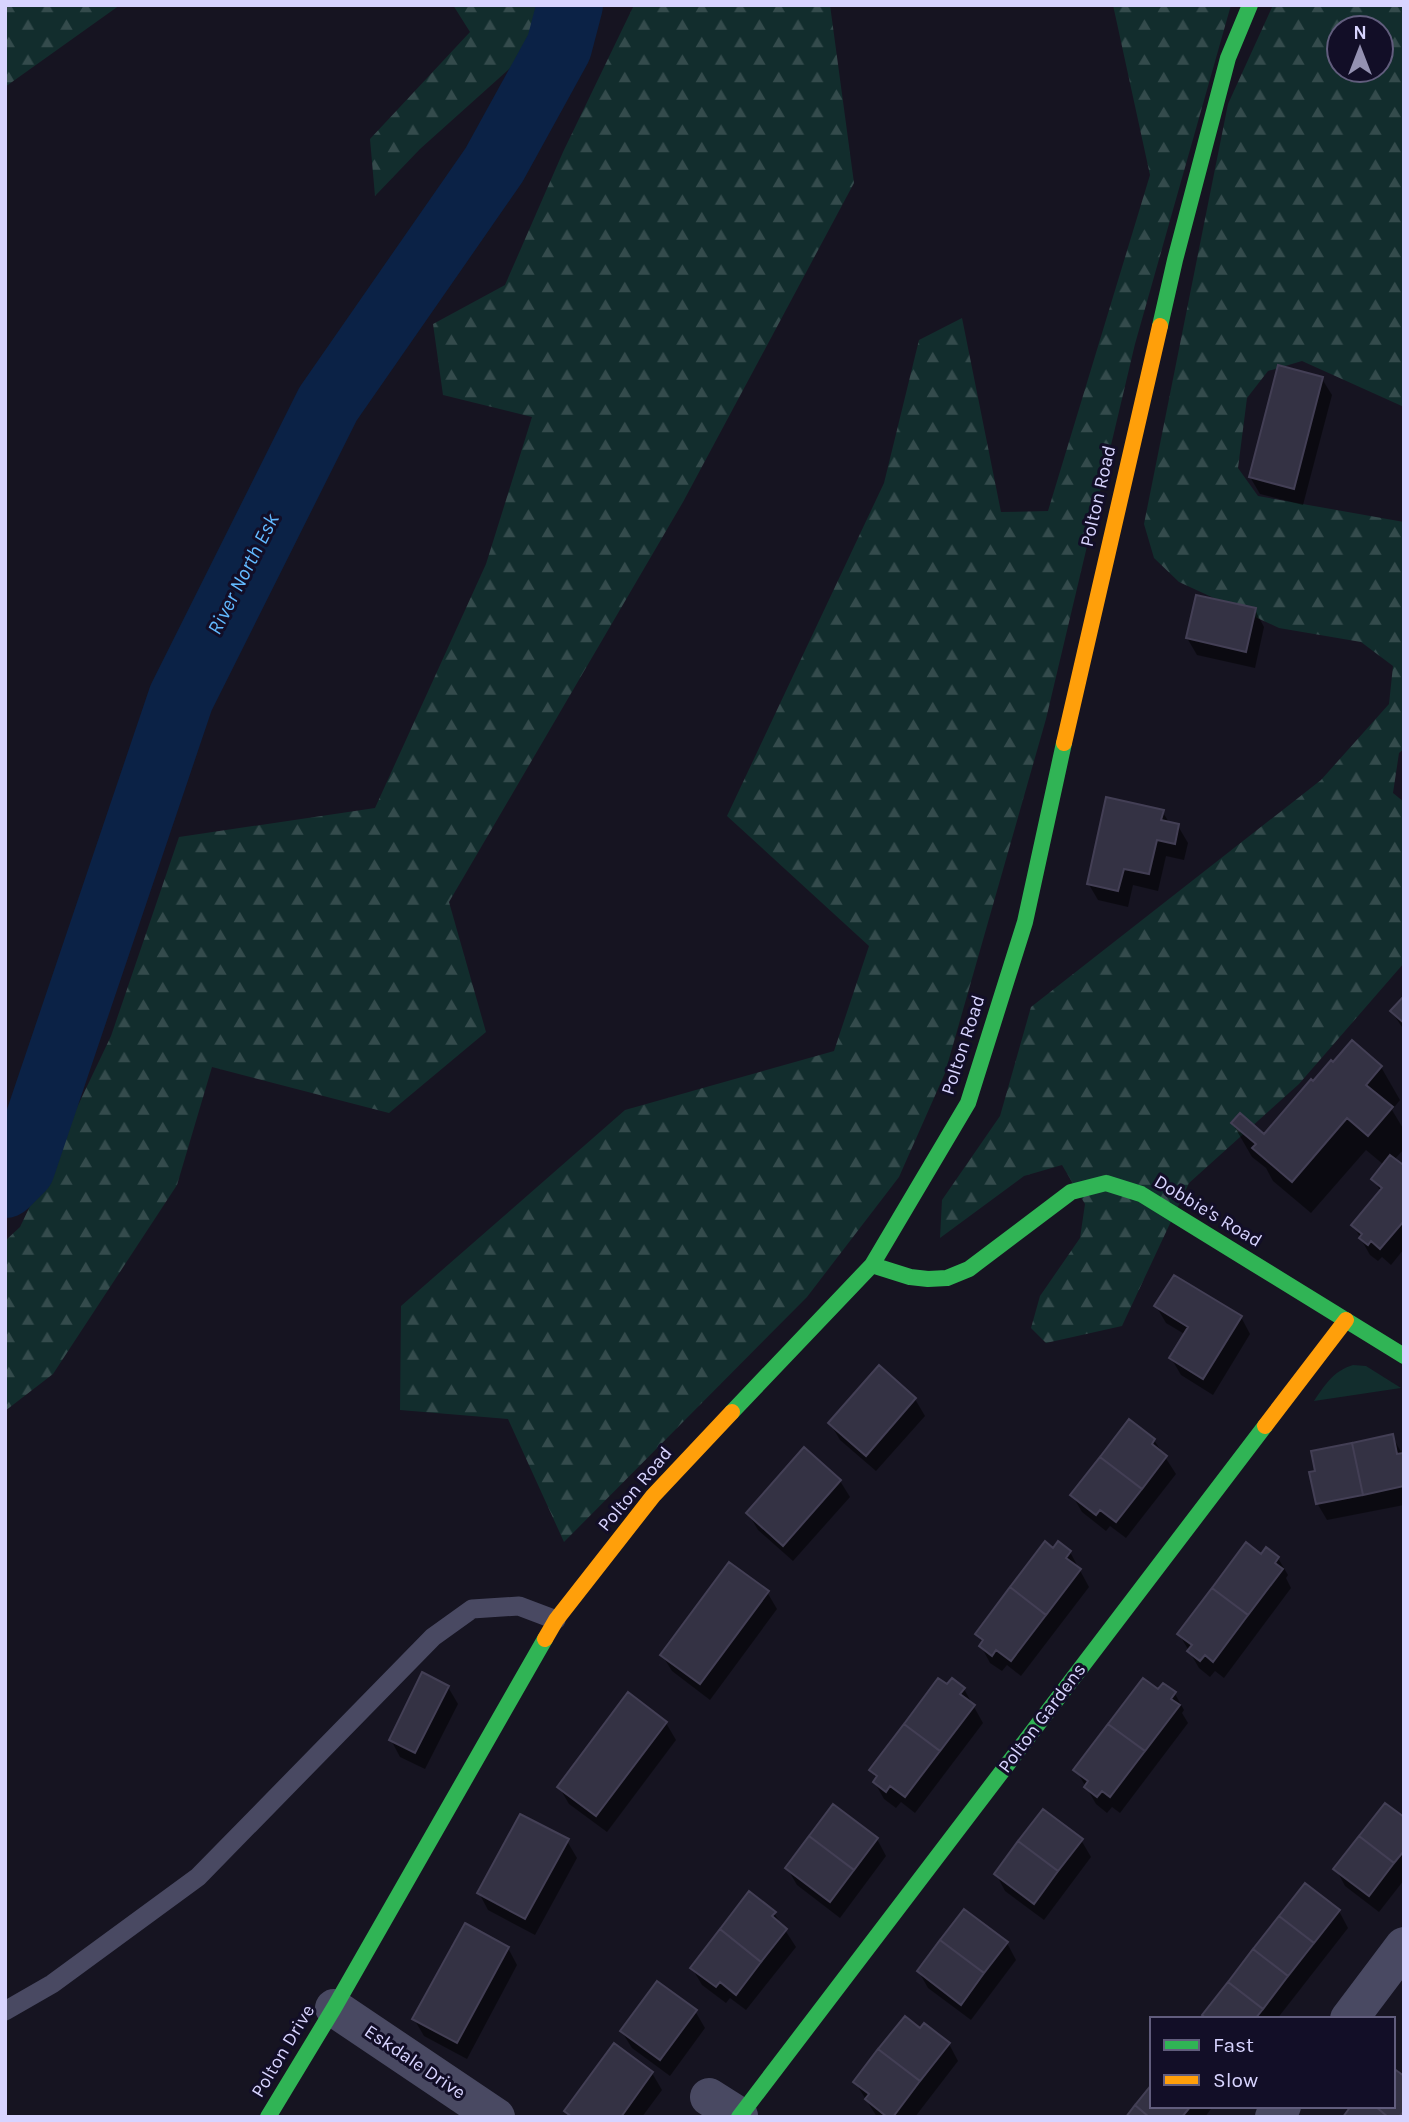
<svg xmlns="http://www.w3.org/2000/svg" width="1409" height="2122" font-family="Karla,sans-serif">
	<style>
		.green { fill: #122d2d }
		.forest { fill: url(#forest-firs); fill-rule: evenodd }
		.shadow { fill: #0007 }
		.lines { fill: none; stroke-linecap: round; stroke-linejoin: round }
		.river { stroke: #0b2246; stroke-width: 66 }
		.building { fill: #343244; stroke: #433f55; stroke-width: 2 }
		.lane { stroke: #494962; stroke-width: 19 }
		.street { stroke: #494962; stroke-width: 38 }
		.fast { stroke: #30b455; stroke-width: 16 }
		.slow { stroke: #ff9f0a; stroke-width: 16 }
		.labels { text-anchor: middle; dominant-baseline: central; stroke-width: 6; stroke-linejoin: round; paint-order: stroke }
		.street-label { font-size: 19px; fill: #d8d4ff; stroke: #120e27 }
		.water-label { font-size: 21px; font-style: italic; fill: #62b9ff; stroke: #120e27 }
	</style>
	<defs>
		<pattern id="forest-firs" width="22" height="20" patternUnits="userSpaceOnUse" patternTransform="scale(1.75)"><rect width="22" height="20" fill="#122d2d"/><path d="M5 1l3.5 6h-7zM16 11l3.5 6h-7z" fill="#344b4c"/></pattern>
	</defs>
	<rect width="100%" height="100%" fill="#161421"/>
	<path class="green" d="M1353 1365 1366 1366 1401 1388 1314 1401C1325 1385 1333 1371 1353 1365Z"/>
	<path class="forest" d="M5 5H120L5 87Z
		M453 5H544L537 44 420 149 375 196 370 139 470 32Z
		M634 5H830L854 183 683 502 449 902 486 1032 389 1113 212 1067 177 1185 53 1374 5 1411V1241L20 1227 111 1036 179 837 375 808 486 564 532 417 443 395 433 324 505 285 563 152Z
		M1113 5H1231L1135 344 1046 719 945 1073 899 1177 807 1297 564 1542 508 1419 400 1410 401 1306 625 1110 834 1051 869 946 727 816 884 483 919 340 962 318 1001 512 1048 511 1150 175Z
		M1273 5H1404V407L1302 361 1268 371 1247 398 1238 468 1258 496 1404 522V749L1399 753 1393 793 1404 802V963L1299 1084 1189 1183 1122 1326 1046 1343 1031 1328 1040 1296 1080 1238 1085 1204 1062 1165 1024 1176 940 1238 942 1200 1000 1116 1031 1007 1321 780 1389 704 1393 666 1361 642 1279 628 1179 582 1154 558 1144 524 1228 104ZM1339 28H1381V70H1339Z"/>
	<path class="shadow" d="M1322 379 1332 395 1303 505 1260 494 1250 477Z
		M1255 610 1264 627 1255 668 1197 655 1187 638Z
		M1162 811 1170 824 1178 826 1188 843 1184 860 1166 856 1158 891 1133 885 1128 907 1098 900 1088 883Z
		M1404 998V1030L1392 1012Z
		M1381 1067 1400 1100 1392 1110 1404 1130V1149L1394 1160 1402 1167 1404 1165V1249L1391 1265 1382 1257 1378 1261 1370 1255 1353 1225 1381 1192 1373 1179 1384 1165 1366 1150 1311 1213 1273 1181 1266 1168 1252 1157 1233 1124 1265 1136Z
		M1156 1306 1241 1317 1250 1334 1213 1395 1181 1375 1171 1358 1186 1335 1166 1323Z
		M915 1399 925 1416 876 1471 840 1440 830 1423Z
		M1392 1436 1404 1457V1505L1327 1520 1317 1503Z
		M1154 1440 1176 1474 1126 1538 1110 1526 1106 1531 1082 1512 1072 1495Z
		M840 1481 850 1497 793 1561 758 1530 748 1513Z
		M1053 1551 1070 1552 1089 1587 1021 1676 1007 1665 1002 1671 990 1663 981 1646 983 1644 977 1634Z
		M1262 1556 1278 1558 1288 1575 1286 1578 1291 1588 1224 1678 1215 1671 1210 1677 1199 1668 1179 1634Z
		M767 1592 777 1609 710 1700 672 1671 662 1655Z
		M947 1686 964 1689 983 1723 915 1813 901 1802 896 1808 884 1799 875 1783 877 1780 871 1770Z
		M448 1687 458 1704 425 1769 400 1757 391 1740Z
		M1158 1691 1175 1694 1184 1710 1182 1713 1188 1723 1120 1813 1112 1807 1107 1813 1096 1804 1076 1770Z
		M666 1723 676 1740 607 1832 569 1804 559 1787Z
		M1404 1819V1880L1379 1912 1345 1886 1336 1869Z
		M877 1839 886 1856 840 1918 797 1885 787 1868Z
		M1081 1840 1091 1857 1044 1920 1005 1891 996 1874Z
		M567 1841 577 1858 535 1935 488 1910 479 1893Z
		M1339 1911 1348 1928 1277 2019H1206L1204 2015Z
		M774 1913 796 1947 746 2010 730 1998 726 2003 702 1985 692 1968Z
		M1007 1943 1016 1960 971 2020 928 1988 919 1972Z
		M508 1948 517 1965 467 2059 424 2036 414 2019Z
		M695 2011 705 2028 670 2076 632 2048 622 2032Z
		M920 2030 949 2044 958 2061 915 2117H877L855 2082Z
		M652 2073 662 2090 642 2117H570L566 2111Z
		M1152 2106H1213L1205 2117H1128Z"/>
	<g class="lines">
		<path class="river" d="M5 1185 22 1168 181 698 328 404 494 165 559 47 570 5"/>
	</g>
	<path class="building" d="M1278 365 1323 377 1294 489 1249 477Z
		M1196 595 1256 608 1246 652 1186 638Z
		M1106 797 1164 810 1161 820 1179 824 1175 844 1157 840 1149 874 1124 869 1118 891 1087 884Z
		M1404 996V1023L1390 1011Z
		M1352 1040 1382 1066 1366 1085 1393 1107 1368 1136 1347 1118 1292 1182 1252 1148 1256 1144 1231 1123 1240 1113 1264 1134 1311 1079 1313 1081 1331 1060 1333 1062Z
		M1390 1155 1402 1164 1404 1162V1221L1380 1249 1371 1241 1368 1245 1359 1238 1362 1234 1351 1225 1382 1188 1371 1179Z
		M1174 1275 1242 1316 1203 1379 1169 1358 1188 1327 1154 1306Z
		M879 1365 916 1398 866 1456 828 1423Z
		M1129 1419 1155 1439 1152 1444 1167 1456 1142 1489 1100 1457Z
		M1393 1434 1397 1454 1404 1453V1486L1363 1495 1352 1443Z
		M1352 1443 1363 1495 1316 1504 1309 1472 1315 1471 1311 1451Z
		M804 1447 841 1480 783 1546 746 1513Z
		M1100 1457 1142 1489 1116 1522 1100 1510 1096 1515 1070 1495Z
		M1045 1541 1053 1548 1058 1541 1071 1551 1066 1558 1081 1569 1046 1615 1010 1587Z
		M1246 1542 1261 1554 1266 1547 1279 1557 1275 1563 1283 1569 1248 1615 1212 1588Z
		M729 1562 769 1591 700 1684 660 1655Z
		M1010 1587 1046 1615 1011 1661 996 1650 992 1656 979 1646 983 1640 975 1634Z
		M1212 1588 1248 1615 1213 1662 1205 1655 1200 1661 1187 1651 1192 1645 1177 1634Z
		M422 1672 449 1686 415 1753 389 1740Z
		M938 1678 947 1684 952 1678 965 1688 960 1694 975 1705 940 1751 904 1724Z
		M1143 1678 1158 1689 1163 1683 1176 1692 1171 1699 1180 1705 1145 1751 1108 1724Z
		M628 1692 667 1722 596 1816 557 1787Z
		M904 1724 940 1751 905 1797 890 1786 886 1792 873 1782 877 1776 869 1770Z
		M1108 1724 1145 1751 1110 1797 1102 1791 1097 1797 1084 1787 1088 1781 1073 1770Z
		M1385 1803 1404 1817V1851L1394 1863 1359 1836Z
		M833 1804 878 1838 854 1870 809 1836Z
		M1043 1809 1083 1839 1058 1871 1018 1841Z
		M520 1814 569 1839 525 1919 477 1893Z
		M809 1836 854 1870 830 1902 785 1868Z
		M1359 1836 1394 1863 1369 1896 1333 1869Z
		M1018 1841 1058 1871 1034 1904 994 1874Z
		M1305 1883 1340 1910 1314 1943 1279 1916Z
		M749 1891 776 1912 772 1916 787 1929 761 1962 720 1929Z
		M964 1909 1008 1942 984 1973 940 1940Z
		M1279 1916 1314 1943 1288 1976 1253 1949Z
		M465 1923 509 1947 457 2043 412 2019Z
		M720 1929 761 1962 736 1995 720 1982 716 1987 690 1968Z
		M940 1940 984 1973 961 2005 917 1971Z
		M1253 1949 1288 1976 1263 2009 1228 1982Z
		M657 1981 697 2010 660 2060 620 2031Z
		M1228 1982 1263 2009 1255 2019H1207L1202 2015Z
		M905 2016 920 2028 924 2023 950 2043 920 2081 878 2049Z
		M614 2043 653 2072 621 2117H572L564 2111Z
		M878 2049 920 2081 893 2117H887L865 2099 869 2094 853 2082Z
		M1393 2068 1404 2076V2111L1399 2117H1388L1375 2106H1393Z
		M1152 2084V2106H1191L1182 2117H1149L1135 2105Z
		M1135 2105 1149 2117H1126Z
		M1351 2106H1375L1388 2117H1343Z"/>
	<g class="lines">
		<path class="lane" d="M5 2011 52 1984 198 1877 433 1637 472 1609 519 1606 556 1620"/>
		<path class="street" d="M334 2008 496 2117
			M1349 2019 1404 1946
			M709 2097 739 2116
			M1274 2117 1282 2106"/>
		<path class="fast" d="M1160 326 1175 260 1228 58 1250 5
			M872 1265 910 1277 928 1279 947 1278 969 1269 1071 1192 1106 1183 1141 1194 1404 1356
			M732 1412 872 1265 968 1103 1025 922 1064 743
			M268 2117 334 2008 545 1639
			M739 2117 1265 1426"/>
		<path class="slow" d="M1064 743 1160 326
			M1265 1426 1346 1320
			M545 1639 556 1620 653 1496 732 1412"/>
	</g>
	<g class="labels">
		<g class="street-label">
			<text transform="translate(1098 496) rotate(-77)">Polton Road</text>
			<text transform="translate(963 1045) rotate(-72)">Polton Road</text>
			<text transform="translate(1208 1211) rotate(31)">Dobbie's Road</text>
			<text transform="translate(635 1489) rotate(-50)">Polton Road</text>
			<text transform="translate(1042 1718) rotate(-53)">Polton Gardens</text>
			<text transform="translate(283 2051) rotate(-59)">Polton Drive</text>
			<text transform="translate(415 2062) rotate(34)">Eskdale Drive</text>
		</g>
		<g class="water-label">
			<text transform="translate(243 574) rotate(-63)">River North Esk</text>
		</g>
	</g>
	<rect width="1409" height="2122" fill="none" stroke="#d8d4ff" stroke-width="14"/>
	<rect x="1150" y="2017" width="245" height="91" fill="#120e27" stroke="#615d7d" stroke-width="2"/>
	<rect x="1164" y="2040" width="35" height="10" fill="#30b455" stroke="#615d7d" stroke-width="2"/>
	<text x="1213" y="2052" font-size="21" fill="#d8d4ff">Fast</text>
	<rect x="1164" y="2075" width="35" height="10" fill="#ff9f0a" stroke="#615d7d" stroke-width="2"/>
	<text x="1213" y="2087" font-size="21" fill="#d8d4ff">Slow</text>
	<g transform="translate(1360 49)"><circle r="33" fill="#120e27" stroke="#615d7d" stroke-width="2"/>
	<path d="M0-5L12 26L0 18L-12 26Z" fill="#9491b1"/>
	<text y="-10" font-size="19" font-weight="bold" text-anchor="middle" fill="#d8d4ff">N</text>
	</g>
</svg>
